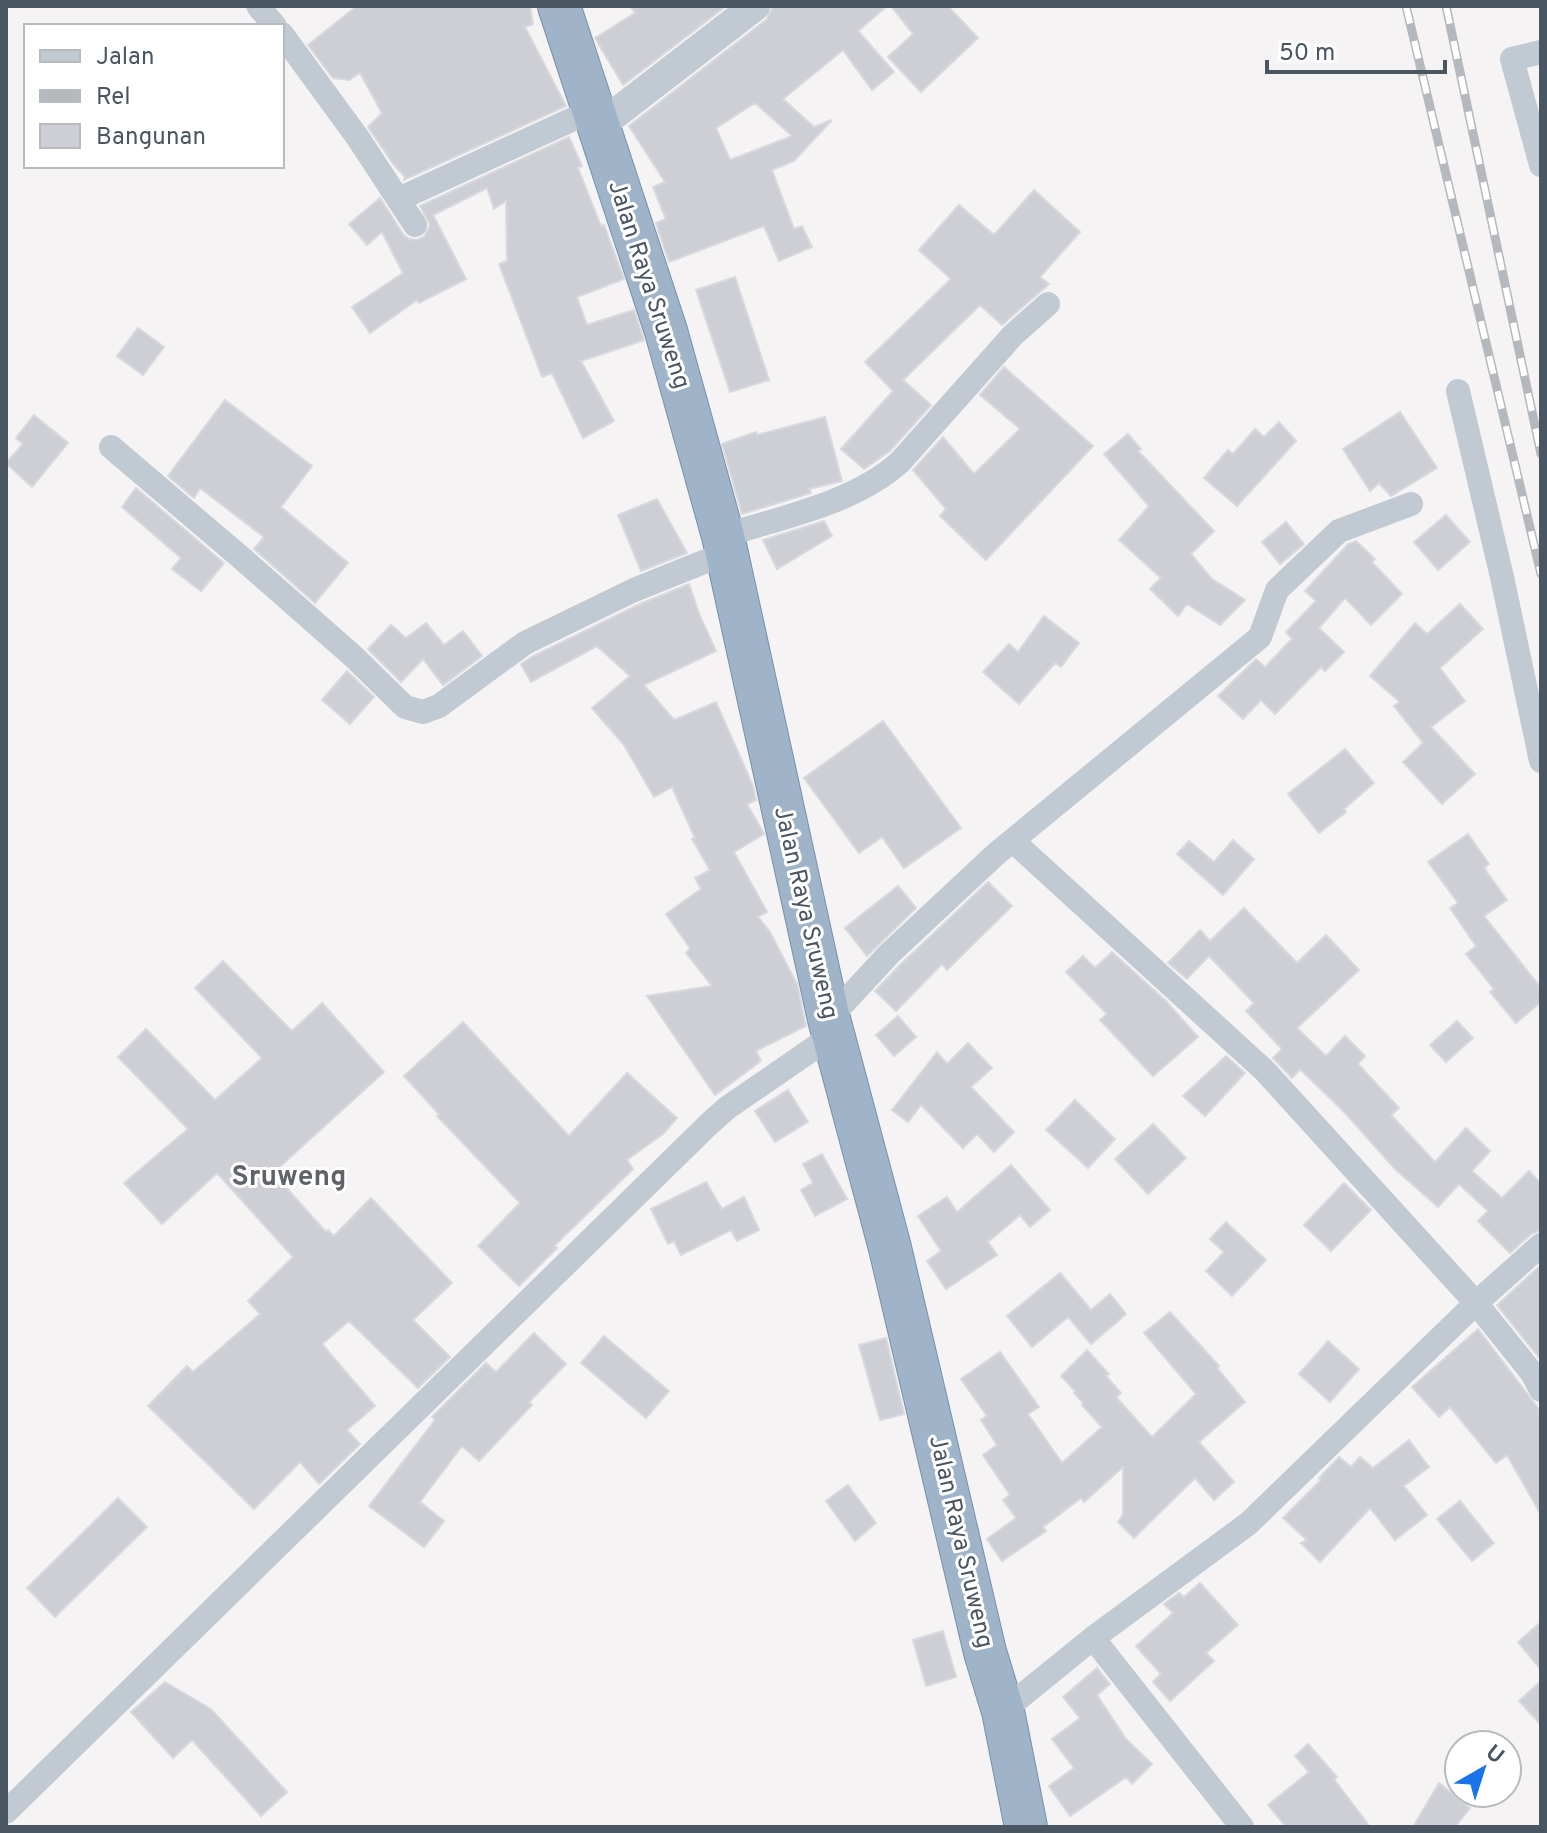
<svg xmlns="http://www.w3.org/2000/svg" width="1547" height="1833" font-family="Overpass,sans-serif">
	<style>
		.building { fill: #cdcfd5; stroke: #d7d9de; stroke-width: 2; fill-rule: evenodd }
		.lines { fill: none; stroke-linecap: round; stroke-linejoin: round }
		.trunk-casing { stroke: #7690ad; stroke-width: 44 }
		.minor { stroke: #c1cad2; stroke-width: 24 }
		.tertiary { stroke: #c1cad2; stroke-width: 30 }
		.trunk { stroke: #9fb4c9; stroke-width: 42 }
		.rail-casing { stroke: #b5b8bd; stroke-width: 9 }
		.rail { stroke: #fff; stroke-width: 6; stroke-dasharray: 18; stroke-linecap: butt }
		.labels { text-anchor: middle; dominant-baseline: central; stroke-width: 6; stroke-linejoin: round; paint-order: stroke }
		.street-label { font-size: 24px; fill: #4a5661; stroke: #fff }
		.quarter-label { font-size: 28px; font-weight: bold; fill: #5f6368; stroke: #fff }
	</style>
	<rect width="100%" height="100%" fill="#f5f3f3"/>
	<path class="building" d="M357 6H530L533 24 525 27 566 106 404 180 405 177 394 165 368 127 382 113 360 73 349 80 333 78 308 45Z
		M630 6H726L623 85 595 38 635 13Z
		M773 6H887L858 31 894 72 872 90 843 50 783 99 814 127 832 120 794 161 772 170 794 229 802 226 812 247 779 261 764 226 669 262 656 223 666 219 653 187 665 182 629 126 766 20ZM755 103 792 136 730 160 716 128Z
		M891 6H948L978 38 921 92 888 57 913 34Z
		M569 137 582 166 578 168 601 226 604 225 624 279 577 297 587 325 634 310 644 340 581 361 614 421 583 438 552 373 542 377 499 264 507 261 506 201 494 209 487 188 433 215 466 279 419 303 417 300 370 333 352 307 403 273 382 232 367 245 349 224 380 198 403 234 409 239 417 240 424 237 430 225 420 206Z
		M1034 190 1080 232 1040 277 1049 284 1002 325 980 305 903 380 931 405 890 451 864 469 841 449 893 391 865 362 951 279 919 250 959 205 994 235Z
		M735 277 769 380 730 392 696 290Z
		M138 328 164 347 143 375 117 356Z
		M1004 367 1093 446 986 560 940 516 946 509 913 470 943 437 974 474 1020 429 980 395Z
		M225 400 312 466 281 507 348 563 315 603 254 549 264 537 200 488 194 498 168 476Z
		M1400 412 1437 468 1391 496 1379 483 1370 491 1343 449Z
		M34 415 68 443 32 487 6 463 23 444 16 438Z
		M825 417 842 481 809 489 811 493 742 514 722 444 756 432 757 435Z
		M1279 422 1296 441 1237 506 1204 478 1228 450 1233 454 1255 429 1264 437Z
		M1128 434 1141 449 1138 451 1214 531 1191 554 1212 579 1245 600 1220 625 1187 604 1178 616 1150 589 1161 578 1119 540 1149 506 1104 454Z
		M136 488 224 563 201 591 172 569 181 558 122 507Z
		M657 499 687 553 641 571 618 515Z
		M1446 515 1470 542 1438 570 1414 542Z
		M824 521 832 536 777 569 763 540Z
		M1286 522 1304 544 1280 564 1262 542Z
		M1356 541 1375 559 1372 562 1402 594 1371 625 1345 598 1319 628 1344 652 1325 671 1321 667 1275 714 1261 700 1243 719 1218 696 1256 659 1265 667 1292 639 1286 632 1316 601 1305 591 1348 544Z
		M689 584 700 616 716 651 644 685 674 720 716 702 753 786 756 800 747 804 764 834 734 852 767 912 758 917 770 932 797 984 806 1026 756 1051 761 1061 715 1095 647 996 712 986 686 953 690 948 666 914 701 889 695 878 710 870 692 839 695 838 672 787 654 797 624 745 592 708 630 676 597 646 531 682 521 664 533 656 640 604Z
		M1460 604 1483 629 1440 668 1465 701 1431 727 1475 774 1442 804 1403 762 1423 743 1394 706 1400 702 1370 676 1415 623 1427 634Z
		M1044 616 1079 643 1061 667 1055 663 1019 704 983 672 1009 644 1018 652Z
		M426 623 444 645 463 631 482 656 443 685 423 659 401 682 368 649 391 625 406 638Z
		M347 671 374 697 350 724 322 700Z
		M883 721 961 828 904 868 882 837 859 853 804 778Z
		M1345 749 1374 783 1344 809 1346 812 1319 833 1288 794Z
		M1468 834 1489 864 1484 868 1507 900 1484 916 1541 988V1002L1516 1023 1490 992 1494 989 1466 954 1476 946 1450 908 1458 903 1428 862Z
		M1233 840 1254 859 1223 895 1177 854 1189 841 1214 862Z
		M988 882 1012 906 947 970 942 964 896 1011 875 991 900 965Z
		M898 886 916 908 867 956 845 928Z
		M1244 908 1297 963 1326 935 1359 970 1297 1028 1326 1056 1345 1036 1365 1056 1358 1064 1399 1108 1391 1115 1435 1162 1466 1128 1490 1151 1472 1171 1502 1198 1529 1171 1541 1184V1230L1531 1234 1510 1253 1478 1221 1488 1211 1459 1184 1438 1207 1395 1169 1345 1113 1300 1069 1292 1078 1273 1058 1282 1049 1246 1011 1254 1003 1209 956 1187 979 1168 963 1200 930 1210 941Z
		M1112 952 1166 1001 1198 1037 1153 1076 1100 1020 1107 1014 1066 972 1083 956 1095 968Z
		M223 961 292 1031 322 1003 384 1072 273 1173 326 1232 328 1230 334 1236 371 1198 452 1283 413 1320 450 1357 418 1388 349 1321 322 1344 375 1406 347 1430 360 1444 319 1484 300 1462 254 1509 148 1406 187 1366 193 1372 260 1314 248 1301 293 1257 217 1173 162 1224 124 1183 188 1129 118 1057 146 1029 215 1100 262 1058 195 988Z
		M898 1016 916 1037 894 1056 876 1035Z
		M1457 1021 1473 1038 1446 1062 1430 1045Z
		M463 1022 569 1136 627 1073 677 1118 664 1133 627 1160 633 1169 554 1246 557 1248 519 1286 478 1246 520 1203 437 1116 439 1114 404 1076Z
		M968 1043 992 1068 971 1087 1014 1132 994 1152 977 1134 963 1148 921 1105 908 1122 892 1110 937 1052 947 1064Z
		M1226 1056 1245 1073 1205 1116 1183 1096Z
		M788 1090 808 1122 775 1142 755 1111Z
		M1075 1100 1115 1139 1088 1168 1046 1130Z
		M1153 1124 1186 1158 1148 1194 1115 1159Z
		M822 1154 847 1199 815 1216 801 1190 813 1183 803 1164Z
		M1011 1165 1050 1210 1030 1227 1020 1215 988 1242 997 1255 946 1289 927 1261 941 1251 918 1216 947 1197 957 1212Z
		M706 1182 722 1209 744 1197 759 1230 737 1241 731 1230 681 1255 674 1241 668 1244 651 1209Z
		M1344 1183 1371 1210 1331 1251 1304 1225Z
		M1226 1222 1266 1260 1232 1296 1206 1271 1224 1252 1210 1239Z
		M1541 1265V1360L1497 1305Z
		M1060 1273 1091 1310 1110 1294 1126 1314 1091 1344 1068 1317 1032 1347 1007 1316Z
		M1170 1312 1219 1366 1217 1368 1245 1402 1199 1442 1234 1482 1214 1500 1195 1478 1134 1538 1118 1522 1123 1514V1467L1084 1502 1081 1498 1043 1527 1046 1531 1002 1561 987 1539 1016 1518 1003 1500 1010 1495 983 1455 997 1445 981 1420 987 1416 961 1379 1000 1352 1039 1407 1028 1414 1062 1463 1102 1427 1082 1405 1083 1403 1074 1393 1075 1391 1061 1376 1087 1350 1109 1374 1106 1376 1121 1393 1116 1397 1152 1437 1196 1394 1144 1333Z
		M1478 1329 1541 1412V1515L1507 1455 1496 1463 1450 1407 1439 1417 1412 1387Z
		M534 1333 566 1364 529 1402 532 1405 479 1461 462 1446 420 1502 444 1521 424 1547 369 1506 435 1420 432 1417 486 1363 496 1372Z
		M604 1336 669 1391 646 1418 581 1363Z
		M886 1338 904 1414 880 1420 859 1345Z
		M1328 1341 1359 1369 1330 1402 1299 1374Z
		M1409 1440 1429 1467 1404 1486 1427 1515 1395 1540 1370 1508 1320 1562 1301 1543 1307 1540 1283 1518 1321 1480 1319 1478 1339 1457 1351 1467 1360 1457 1373 1468Z
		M848 1485 876 1523 855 1541 826 1501Z
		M118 1498 147 1527 55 1617 27 1588Z
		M1460 1501 1494 1543 1472 1561 1437 1519Z
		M1200 1583 1238 1625 1206 1653 1214 1661 1170 1701 1153 1682 1161 1674 1136 1646 1173 1613 1164 1604 1179 1593 1184 1597Z
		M1541 1622V1670L1518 1642Z
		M943 1631 956 1677 926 1686 913 1640Z
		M1097 1668 1110 1684 1097 1695 1126 1739 1152 1764 1132 1784 1126 1777 1070 1816 1049 1786 1074 1768 1052 1739 1080 1718 1063 1697Z
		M1541 1681V1725L1519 1701Z
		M165 1682 211 1709 287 1792 261 1816 192 1740 173 1758 131 1712Z
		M1308 1744 1337 1777 1334 1779 1370 1827H1286L1268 1805 1309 1772 1295 1756Z
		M1439 1783 1470 1808 1455 1827H1413Z"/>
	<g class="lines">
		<defs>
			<path id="trunk" d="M559 6 666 331 723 536 829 1019 890 1248 985 1652 1003 1711 1026 1827"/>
		</defs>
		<use href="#trunk" class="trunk-casing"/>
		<path class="minor" d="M258 6 275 26
			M282 34 358 138 415 225
			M1541 52 1512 59 1541 165
			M399 199 593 110
			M1458 391 1502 577 1541 761
			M111 447 245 561 354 657 405 707 423 712 439 706 525 643 634 590 726 553
			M723 536C782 517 853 504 900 462L1013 335 1048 304
			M1013 841 1265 1071 1476 1303 1532 1373 1541 1390
			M829 1019 889 954 996 854 1260 637 1277 590 1339 531 1411 504
			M1093 1638 1242 1827
			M1003 1711 1093 1638 1249 1523 1476 1303 1541 1245
			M6 1812 708 1125 727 1108 833 1035"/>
		<path class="tertiary" d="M598 127 755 6"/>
		<use href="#trunk" class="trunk"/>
		<defs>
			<path id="rail" d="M1406 6 1541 574
				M1446 6 1541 454"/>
		</defs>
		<use href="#rail" class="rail-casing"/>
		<use href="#rail" class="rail"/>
	</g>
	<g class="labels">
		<g class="street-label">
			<text transform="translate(648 285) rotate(72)">Jalan Raya Sruweng</text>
			<text transform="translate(805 913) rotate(77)">Jalan Raya Sruweng</text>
			<text transform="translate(960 1542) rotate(77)">Jalan Raya Sruweng</text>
		</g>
		<g class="quarter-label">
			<text x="289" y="1178">Sruweng</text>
		</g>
	</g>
	<rect width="1547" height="1833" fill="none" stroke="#4a5661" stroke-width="16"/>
	<rect x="24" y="24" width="260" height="144" fill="#ffffff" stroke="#b7bbc0" stroke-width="2"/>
	<rect x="40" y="50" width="40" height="12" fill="#c1cad2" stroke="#b7bbc0" stroke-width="2"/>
	<text x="96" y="64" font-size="24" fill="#4a5661">Jalan</text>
	<rect x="40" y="90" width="40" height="12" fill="#b5b8bd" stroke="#b7bbc0" stroke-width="2"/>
	<text x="96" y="104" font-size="24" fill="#4a5661">Rel</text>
	<rect x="40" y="124" width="40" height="24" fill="#cdcfd5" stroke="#b7bbc0" stroke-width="2"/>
	<text x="96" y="144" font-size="24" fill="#4a5661">Bangunan</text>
	<g transform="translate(1483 1769) rotate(39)"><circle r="38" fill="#ffffff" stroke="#b7bbc0" stroke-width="2"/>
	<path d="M0-6L14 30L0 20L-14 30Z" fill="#1a73e8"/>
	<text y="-12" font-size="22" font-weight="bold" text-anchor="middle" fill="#4a5661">U</text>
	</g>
	<path d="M1267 60v12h178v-12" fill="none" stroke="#4a5661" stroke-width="4"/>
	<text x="1279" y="60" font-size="24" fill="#4a5661" stroke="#ffffff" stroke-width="6" paint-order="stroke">50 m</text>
</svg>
